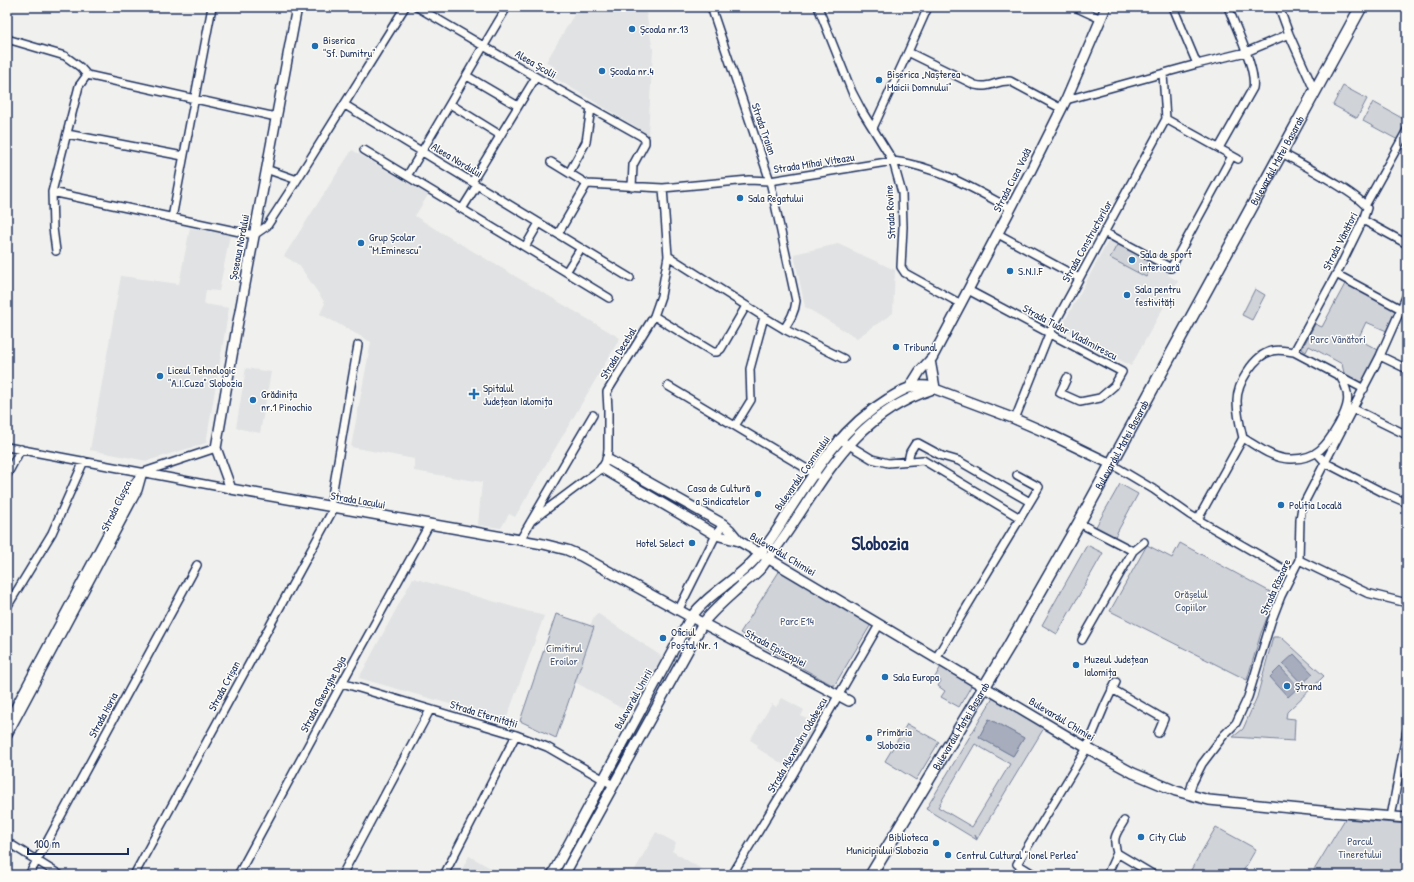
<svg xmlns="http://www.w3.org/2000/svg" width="1414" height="882" font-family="'Patrick Hand',sans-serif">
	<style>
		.built { fill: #e0e2e3 }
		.green { fill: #d0d3d8; stroke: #76819b; fill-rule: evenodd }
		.water { fill: #a7adbd; stroke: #6f7b97 }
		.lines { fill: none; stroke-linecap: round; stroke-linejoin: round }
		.minor-casing { stroke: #1b2f5e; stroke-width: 10 }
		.tertiary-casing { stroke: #1b2f5e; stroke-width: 12 }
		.primary-casing { stroke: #1b2f5e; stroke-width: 14 }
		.minor { stroke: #fdfcf7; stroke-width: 7 }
		.tertiary { stroke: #fdfcf7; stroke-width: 9 }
		.primary { stroke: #fdfcf7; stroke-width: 11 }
		.poi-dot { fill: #1f6fb2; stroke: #fdfcf7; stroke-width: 1.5 }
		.labels { text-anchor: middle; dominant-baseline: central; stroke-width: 3; stroke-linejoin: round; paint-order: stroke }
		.poi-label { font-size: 11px; fill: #1b2f5e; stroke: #fdfcf7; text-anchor: start }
		.street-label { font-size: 11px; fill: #1b2f5e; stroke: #fdfcf7 }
		.park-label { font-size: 11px; fill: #48587c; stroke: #fdfcf7 }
		.town-label { font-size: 19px; font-weight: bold; fill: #1b2f5e; stroke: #fdfcf7 }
	</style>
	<rect width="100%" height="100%" fill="#f0f0ee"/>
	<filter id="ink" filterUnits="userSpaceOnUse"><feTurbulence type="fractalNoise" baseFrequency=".025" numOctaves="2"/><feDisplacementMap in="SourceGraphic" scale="8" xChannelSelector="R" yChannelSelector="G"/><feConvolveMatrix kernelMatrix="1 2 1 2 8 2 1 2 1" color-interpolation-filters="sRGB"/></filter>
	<g filter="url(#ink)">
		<path class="built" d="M577 7H645L653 50 648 134 550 75 555 67 546 62 578 8Z
			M352 150 428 195 415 216 437 230 620 338 515 517 509 514 501 528 478 525 482 482 414 471V459L351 447 371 342 320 314 325 303 299 265 284 256Z
			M190 228 230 235 219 291 206 290 204 304 229 308 206 443 147 461 90 450 121 276 179 284Z
			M1110 238 1170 270 1168 275 1178 281 1131 366 1061 328Z
			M838 244 895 270 893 313 857 338 805 307 794 254Z
			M246 368 271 372 260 433 236 428Z
			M413 578 544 616 506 720 359 678Z
			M597 613 664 658 644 698 640 696 630 713 575 682 594 627 590 625Z
			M782 698 804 710 801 716 818 725 792 770 757 748 758 745 750 740 772 704 776 707Z
			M656 832 676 843 672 851 711 875H632Z
			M469 856 503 875H459Z"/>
		<path class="green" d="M1343 86 1367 99 1357 118 1333 105Z
			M1373 102 1407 121 1398 140 1363 121Z
			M1118 243 1154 262 1146 277 1110 258Z
			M1346 282 1399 310 1389 332 1366 322 1358 339 1380 351 1364 385 1344 373 1342 364 1309 346 1306 352 1302 349 1315 324 1322 327Z
			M1255 289 1265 295 1252 320 1242 315Z
			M1120 484 1138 494 1113 540 1094 530Z
			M1180 543 1276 595 1261 633 1247 680 1110 611 1147 545 1172 558Z
			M1087 545 1103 553 1057 634 1042 625Z
			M782 567 873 621 834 686 740 633Z
			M556 614 594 627 556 738 520 721Z
			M1273 637H1281L1324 676 1287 712 1286 718 1295 719 1294 741 1233 737 1243 729 1257 697Z
			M943 663 974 681 959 707 941 697 945 691 938 686 941 681 935 677Z
			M993 698 1044 728 977 839 975 835 977 840 926 809ZM989 719 1024 738 1013 756 979 737ZM975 744 1010 764 972 827 938 807Z
			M907 724 939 742 916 780 885 761Z
			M1345 819 1407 824V875H1311Z
			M1216 827 1256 849 1241 875H1188Z"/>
		<path class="water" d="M1294 654 1313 674 1302 684 1283 664Z
			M1280 667 1299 687 1288 697 1270 677Z
			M989 719 1024 738 1013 756 979 737Z"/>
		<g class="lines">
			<defs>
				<path id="minor" d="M417 7 543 81 641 136 645 139V143L633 165 632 187
					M507 7C473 63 441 120 407 176L525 247
					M711 7 770 181 796 301C795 312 790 320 784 329
					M818 7 852 92 862 111 893 161 902 193 903 227 901 267 905 273 961 304
					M1075 7 1101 19
					M1173 7 1197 64
					M1279 7 1289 34 1315 92
					M7 39 65 56 80 67 87 75
					M908 52 975 85C991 89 996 80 1010 81L1062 109
					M87 75 276 117
					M467 76 518 106
					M1066 100 1197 64 1246 52 1289 34
					M450 104 500 135
					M345 105 630 278
					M591 108 586 142 569 173 587 184 663 188 749 180 770 181 893 161C936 166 974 189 1011 209
					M1166 119 1238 159
					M873 128 908 52 928 7
					M67 134 183 156
					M1219 148 1253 88C1257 70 1235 26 1228 7
					M364 150 407 176
					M1282 153C1299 163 1359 194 1367 208L1363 220 1339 269 1294 352
					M551 162 569 173
					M266 169 297 180
					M472 182 536 77
					M52 192 254 235 267 226 297 180 405 7
					M1366 204 1407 130
					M462 209 477 185
					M172 218 212 7
					M1363 220 1407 244
					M539 223 525 247 609 298
					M1104 232 1171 268 1232 156
					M558 234 587 184
					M998 234 1079 278
					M56 251 53 228 52 192 79 86 87 75
					M668 256 764 317 784 329 844 359
					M566 272 581 248
					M1336 274 1401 309
					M968 290 1122 372 1114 386 1100 398 1080 402 1060 393 1067 378
					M654 316 713 352H717L721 349 746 306
					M1380 356 1407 369
					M1341 378C1352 396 1348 407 1339 424 1327 445 1317 460 1290 459 1273 459 1257 446 1243 438 1240 426 1237 414 1237 401 1237 384 1254 355 1272 351 1279 349 1286 351 1294 352L1364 389
					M668 386 817 475
					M1354 409 1407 435
					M1015 419 1049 334 1166 119 1163 74
					M735 426 751 400 750 369 764 317
					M839 439 872 459 888 463 923 460 1020 518
					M7 447 231 489
					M1317 453 1326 463 1384 493 1407 503
					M908 461 910 452 915 444 918 443 942 456 959 461 1030 502
					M1111 464 1153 489 1190 515 1292 574
					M144 472 216 448
					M7 475 21 449
					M330 507 358 345
					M1198 519 1243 438
					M531 521 602 468 607 459 608 449V410L607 392 654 316 661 296 668 256 663 188
					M1079 523 1133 551 1082 640
					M520 540 593 415
					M1133 551 1144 542
					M1299 560 1367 593 1407 603
					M7 607 52 533 84 461
					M679 609 716 535 723 524
					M936 658 1039 487 1017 475
					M342 683 516 735 547 747 613 785
					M1112 689 1164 719 1158 733
					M7 722 132 487 140 476
					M7 736 138 490 143 472
					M1189 795 1192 784 1202 764 1224 735 1236 723 1248 697 1271 622 1281 596 1299 560 1300 519 1302 507 1380 356 1407 295
					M1391 817 1407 730
					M1124 821C1116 834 1112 837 1117 853L1154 875
					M7 842 60 875
					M29 875 197 565
					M134 875 334 508
					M238 875 342 683 429 525
					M342 875 430 710
					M444 875 516 735
					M732 875 792 776 879 625
					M1035 875 1017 864 1087 748 1105 705 1116 682
					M1107 875 1117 853"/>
				<path id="tertiary" d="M297 7 237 327 216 448 231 489 543 544 567 550 581 556 691 617 849 701
					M930 360 935 388
					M910 387 920 371 932 358 968 290 1031 170 1066 100 1106 7
					M607 459 723 524 730 530 739 541
					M602 468 716 535 739 541 1087 748 1133 773 1176 791 1209 800 1331 812 1407 818
					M552 875 691 617C709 593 737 580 756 558 768 545 778 529 787 514 816 469 842 427 888 399 901 391 912 384 927 386L1015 419 1045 432 1111 464
					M564 875 703 623C715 608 730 596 744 583 751 577 759 572 764 564 819 495 842 419 933 389"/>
				<g id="primary">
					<path id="s1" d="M871 875 1009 646 1079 523 1361 7"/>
				</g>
			</defs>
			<use href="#minor" class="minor-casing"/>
			<use href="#tertiary" class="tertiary-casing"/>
			<use href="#primary" class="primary-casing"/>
			<use href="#minor" class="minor"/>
			<use href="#tertiary" class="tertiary"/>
			<use href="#primary" class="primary"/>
		</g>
	</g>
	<g class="poi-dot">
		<circle cx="632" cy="29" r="4"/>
		<circle cx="315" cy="46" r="4"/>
		<circle cx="602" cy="71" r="4"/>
		<circle cx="879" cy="80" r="4"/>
		<circle cx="740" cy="198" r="4"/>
		<circle cx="361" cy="243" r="4"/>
		<circle cx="1132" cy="260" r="4"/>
		<circle cx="1010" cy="271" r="4"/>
		<circle cx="1127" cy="295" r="4"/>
		<circle cx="896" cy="347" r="4"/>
		<circle cx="160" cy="376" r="4"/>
		<path d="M472 388h4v4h4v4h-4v4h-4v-4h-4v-4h4z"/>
		<circle cx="253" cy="400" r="4"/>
		<circle cx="758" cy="494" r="4"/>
		<circle cx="1281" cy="505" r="4"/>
		<circle cx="692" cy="543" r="4"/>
		<circle cx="663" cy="638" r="4"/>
		<circle cx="1076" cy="665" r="4"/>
		<circle cx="885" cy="677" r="4"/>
		<circle cx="1287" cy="686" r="4"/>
		<circle cx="869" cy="738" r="4"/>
		<circle cx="1141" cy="837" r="4"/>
		<circle cx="936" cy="843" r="4"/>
		<circle cx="948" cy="855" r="4"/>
	</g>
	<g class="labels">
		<g class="poi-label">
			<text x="640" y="29">Școala nr.13</text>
			<text x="323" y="40">Biserica<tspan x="323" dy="13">"Sf. Dumitru"</tspan></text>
			<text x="610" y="71">Școala nr.4</text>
			<text x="887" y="74">Biserica „Nașterea<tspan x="887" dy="13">Maicii Domnului"</tspan></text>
			<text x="748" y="198">Sala Regatului</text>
			<text x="369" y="237">Grup Școlar<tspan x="369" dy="13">"M.Eminescu"</tspan></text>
			<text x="1140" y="254">Sala de sport<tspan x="1140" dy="13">interioară</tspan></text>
			<text x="1018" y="271">S.N.I.F</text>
			<text x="1135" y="289">Sala pentru<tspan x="1135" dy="13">festivități</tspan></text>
			<text x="904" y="347">Tribunal</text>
			<text x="168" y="370">Liceul Tehnologic<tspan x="168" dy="13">"A.I.Cuza" Slobozia</tspan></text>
			<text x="483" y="388">Spitalul<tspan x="483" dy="13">Județean Ialomița</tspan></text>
			<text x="261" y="394">Grădinița<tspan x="261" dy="13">nr.1 Pinochio</tspan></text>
			<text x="750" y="488" text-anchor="end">Casa de Cultură<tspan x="750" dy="13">a Sindicatelor</tspan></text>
			<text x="1289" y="505">Poliția Locală</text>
			<text x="684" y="543" text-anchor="end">Hotel Select</text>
			<text x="671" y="632">Oficiul<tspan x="671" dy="13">Poștal Nr. 1</tspan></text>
			<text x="1084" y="659">Muzeul Județean<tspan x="1084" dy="13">Ialomița</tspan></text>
			<text x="893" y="677">Sala Europa</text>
			<text x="1295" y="686">Ștrand</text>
			<text x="877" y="732">Primăria<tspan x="877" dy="13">Slobozia</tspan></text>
			<text x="928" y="837" text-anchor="end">Biblioteca<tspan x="928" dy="13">Municipiului Slobozia</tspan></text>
			<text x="1149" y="837">City Club</text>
			<text x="956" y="855">Centrul Cultural "Ionel Perlea"</text>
		</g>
		<g class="street-label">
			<text transform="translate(536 64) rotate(30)">Aleea Școlii</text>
			<text transform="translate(764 129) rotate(71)">Strada Traian</text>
			<text transform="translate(457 160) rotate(31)">Aleea Nordului</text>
			<text stroke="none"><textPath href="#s1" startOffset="822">Bulevardul Matei Basarab</textPath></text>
			<text transform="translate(814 163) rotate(-9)">Strada Mihai Viteazu</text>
			<text transform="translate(1012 180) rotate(-63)">Strada Cuza Vodă</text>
			<text transform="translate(890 212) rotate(-93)">Strada Rovine</text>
			<text transform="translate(1087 241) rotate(-61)">Strada Constructorilor</text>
			<text transform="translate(1340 241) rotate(-63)">Strada Vânători</text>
			<text transform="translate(239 247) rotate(-79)">Șoseaua Nordului</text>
			<text transform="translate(1070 332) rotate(28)">Strada Tudor Vladimirescu</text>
			<text transform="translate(618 353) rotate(-58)">Strada Decebal</text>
			<text stroke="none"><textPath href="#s1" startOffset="498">Bulevardul Matei Basarab</textPath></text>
			<text transform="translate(802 473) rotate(-55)">Bulevardul Cosminului</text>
			<text transform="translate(358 500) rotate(10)">Strada Lacului</text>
			<text transform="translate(116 506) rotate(-64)">Strada Cloșca</text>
			<text transform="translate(783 554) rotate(31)">Bulevardul Chimiei</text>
			<text transform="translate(1275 587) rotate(-66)">Strada Răzoare</text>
			<text transform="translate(776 648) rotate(28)">Strada Episcopiei</text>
			<text transform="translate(224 686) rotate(-62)">Strada Crișan</text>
			<text transform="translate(323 694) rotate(-62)">Strada Gheorghe Doja</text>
			<text transform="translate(633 699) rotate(-61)">Bulevardul Unirii</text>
			<text transform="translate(484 714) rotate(17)">Strada Eternității</text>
			<text transform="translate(103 715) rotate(-62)">Strada Horia</text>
			<text transform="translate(1062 719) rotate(31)">Bulevardul Chimiei</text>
			<text stroke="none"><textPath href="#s1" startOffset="174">Bulevardul Matei Basarab</textPath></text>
			<text transform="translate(797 745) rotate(-60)">Strada Alexandru Odobescu</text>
		</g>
		<g class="park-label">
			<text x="1338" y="339">Parc Vânători</text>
			<text x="1191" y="594">Orășelul<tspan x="1191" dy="13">Copiilor</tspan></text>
			<text x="797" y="621">Parc E14</text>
			<text x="564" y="648">Cimitirul<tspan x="564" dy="13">Eroilor</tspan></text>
			<text x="1360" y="841">Parcul<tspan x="1360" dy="13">Tineretului</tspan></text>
		</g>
		<g class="town-label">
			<text x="880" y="543">Slobozia</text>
		</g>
	</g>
	<rect width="1414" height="882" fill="none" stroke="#fdfcf7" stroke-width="24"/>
	<rect x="12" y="12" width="1390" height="858" fill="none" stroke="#1b2f5e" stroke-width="1.5" filter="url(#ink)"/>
	<path d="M28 848v6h100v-6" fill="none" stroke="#1b2f5e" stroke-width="2"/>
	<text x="34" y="848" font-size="12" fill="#1b2f5e" stroke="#fdfcf7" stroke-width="3" paint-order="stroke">100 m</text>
</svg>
